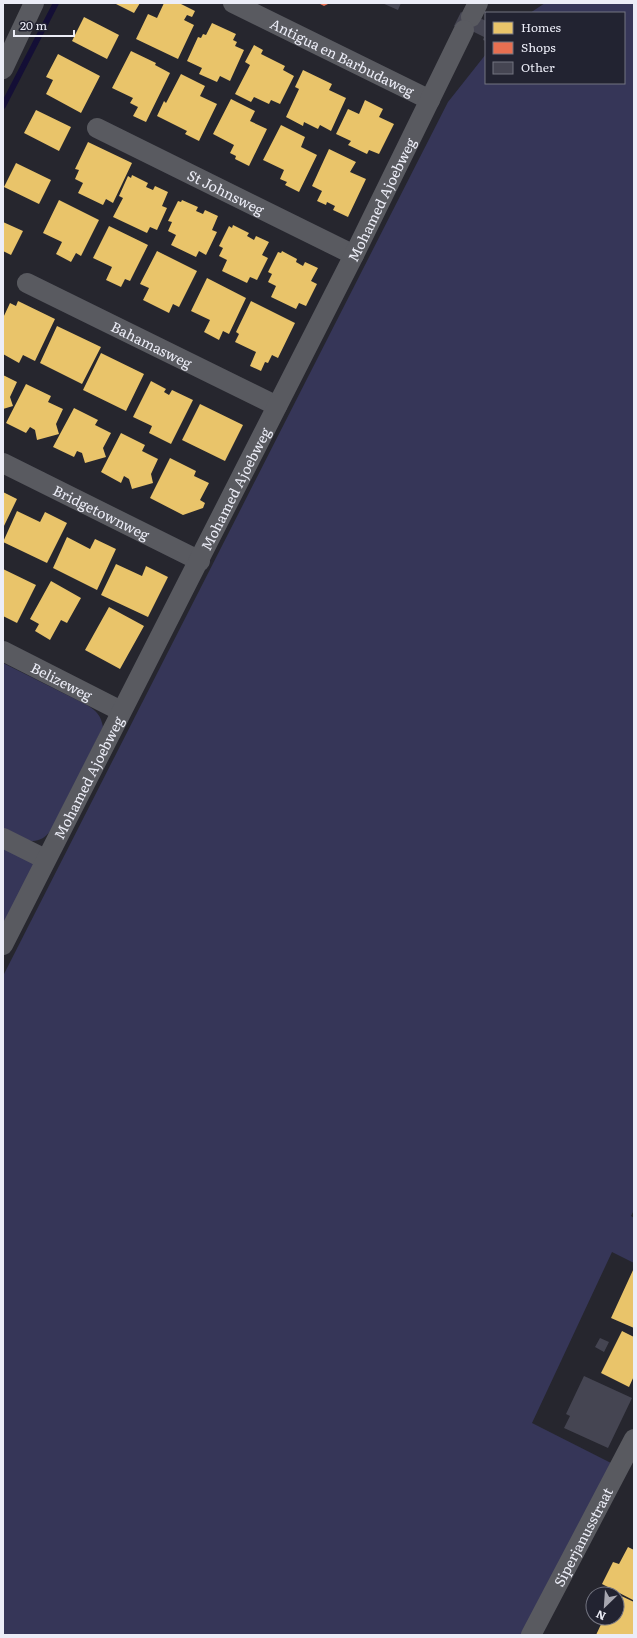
<svg xmlns="http://www.w3.org/2000/svg" width="637" height="1638" font-family="Literata,serif">
	<style>
		.green { fill: #363658 }
		.homes { fill: #e9c46a }
		.shops { fill: #e76f51 }
		.lines { fill: none; stroke-linecap: round; stroke-linejoin: round }
		.stream { stroke: #140f36; stroke-width: 6 }
		.building { fill: #454552 }
		.minor { stroke: #595a60; stroke-width: 20 }
		.labels { text-anchor: middle; dominant-baseline: central; stroke-width: 4; stroke-linejoin: round; paint-order: stroke }
		.street-label { font-size: 14px; fill: #ecedf7; stroke: #222331 }
	</style>
	<rect width="100%" height="100%" fill="#26262e"/>
	<path class="green" d="M545 3H634V1210L631 1216 634 1218V1263L612 1252 532 1423 611 1463 524 1635H3V976L448 102 486 54V83H624V13H530Z
		M3 663 87 705C97 711 101 716 103 727L51 830C37 850 20 838 3 830Z
		M3 844 34 861V867L3 927Z"/>
	<path class="homes" d="M114 3H140L134 13Z
		M164 3H179L195 11 192 17 187 15 184 20 194 25 178 59 136 39 148 14 157 18Z
		M84 17 119 35 107 59 72 41Z
		M212 23 236 34 233 40 237 42 235 46 244 50 230 81 220 76 217 82 199 74 202 68 187 61 198 37 201 38 203 34 206 35Z
		M254 45 263 50 261 54 285 66 283 70 294 76 280 104 271 100 269 104 254 97 251 102 235 94 250 65 245 62Z
		M131 51 156 63 155 65 170 73 146 122 133 116 138 107 130 103 133 98 112 88Z
		M58 54 100 76 81 113 46 94 53 80 46 77Z
		M303 70 332 84 329 90 346 98 331 131 320 125 318 129 304 122 303 126 286 117 299 89 295 87Z
		M181 74 205 86 200 96 217 104 199 141 185 134 187 131 157 116 164 101 166 103Z
		M231 99 255 111 250 121 267 129 249 166 235 159 236 156 230 153 234 145 213 134Z
		M365 100 383 109 379 117 394 124 379 154 369 150 367 154 348 145 351 141 336 134 348 109 359 114Z
		M36 110 71 127 59 151 24 133Z
		M281 125 305 137 301 147 317 155 299 192 285 185 287 182 280 179 284 170 263 160Z
		M88 142 132 163 113 203 106 199 103 205 78 193 83 183 75 179 79 170 75 169Z
		M329 149 356 162 350 172 366 179 348 217 333 210 335 206 327 202 326 205 317 201 322 191 312 186Z
		M16 163 51 180 39 204 4 187Z
		M132 175 148 183 146 187 153 190 155 186 168 192 162 206 167 208 157 230 150 227 147 233 113 217 123 198 119 196 128 176 131 178Z
		M59 200 99 220 81 256 76 253 71 262 56 254 62 242 43 233Z
		M182 200 198 207 196 211 203 214 205 210 218 216 212 230 217 232 206 255 199 251 196 257 171 245 176 235 168 231 172 222 168 221 178 201 181 202Z
		M3 222 23 231 11 255 3 251Z
		M233 225 249 233 247 236 254 240 256 236 269 242 262 255 268 258 257 280 250 277 247 283 222 271 227 260 219 256 223 248 219 246 229 226 232 228Z
		M109 226 148 245 130 281 125 279 121 287 106 280 112 267 93 258Z
		M157 251 197 271 179 307 173 304 169 313 143 300 149 288 140 284Z
		M282 251 297 259 296 262 303 266 305 262 318 268 311 281 317 284 306 306 299 303 296 309 271 297 276 286 268 282 272 274 268 272 278 252 281 253Z
		M207 278 246 298 229 334 223 331 219 340 204 332 210 320 191 311Z
		M18 301 55 319 35 361 23 355 19 363 3 354V318L10 303 16 306Z
		M251 301 295 323 278 358 272 355 268 363 265 362 261 371 250 366 256 352 235 342 239 334 236 332Z
		M57 326 101 347 82 384 40 363Z
		M101 353 144 374 126 411 83 390Z
		M3 375 17 382 10 397 13 406 3 409Z
		M151 381 166 389 164 392 169 395 172 390 193 400 171 444 149 433 152 426 133 417Z
		M26 384 51 396 48 402 63 409 56 424 59 434 37 440 35 430 30 427 26 433 6 423Z
		M200 404 243 425 225 461 182 440Z
		M74 408 98 420 95 425 111 433 103 448 106 457 85 463 82 453 77 451 74 457 53 447Z
		M121 433 145 445 142 451 158 459 151 474 153 483 132 489 129 479 124 476 121 483 101 472Z
		M170 458 196 471 194 476 209 483 200 500 205 503 203 508 183 515 150 498Z
		M3 492 17 499 3 528Z
		M17 511 40 522 45 512 67 523 47 563 3 542Z
		M67 537 90 549 95 539 116 549 97 590 53 568Z
		M116 564 142 576 146 566 168 577 148 617 101 595Z
		M3 569 36 585 17 623 3 616Z
		M51 581 81 598 67 623 61 620 50 640 35 631 39 624 30 619Z
		M109 607 144 626 120 669 85 650Z
		M634 1268V1328L611 1318Z
		M622 1331 634 1337V1376L629 1387 601 1373Z
		M628 1547 634 1550 633 1600 602 1584 613 1562 619 1564Z
		M617 1594 634 1602V1635H596L604 1618H617Z"/>
	<path class="shops" d="M318 3H330L324 6Z"/>
	<g class="lines">
		<path class="stream" d="M3 106 56 3"/>
	</g>
	<path class="building" d="M382 3H401L398 10Z
		M461 12 477 20 478 17 486 21V41L483 40 484 37 472 31 471 33 454 26Z
		M600 1338 609 1342 604 1352 595 1347Z
		M584 1376 632 1398 608 1448 564 1428 570 1416 566 1414Z"/>
	<g class="lines">
		<g class="minor">
			<path id="s1" d="M233 3 430 100"/>
			<path d="M471 17 478 3"/>
			<path d="M3 69 34 3"/>
			<path id="s2" d="M97 128 354 255"/>
			<path id="s3" d="M27 283 277 406"/>
			<path id="s4" d="M3 463 200 561"/>
			<path id="s5" d="M3 651 121 711"/>
			<path d="M3 838 45 859"/>
			<path id="s6" d="M3 945 354 255 464 30"/>
			<path id="s7" d="M531 1635 634 1439"/>
		</g>
	</g>
	<g class="labels">
		<g class="street-label">
			<text stroke="none"><textPath href="#s1" startOffset="122">Antigua en Barbudaweg</textPath></text>
			<text stroke="none"><textPath href="#s2" startOffset="144">St Johnsweg</textPath></text>
			<text stroke="none"><textPath href="#s6" startOffset="836">Mohamed Ajoebweg</textPath></text>
			<text stroke="none"><textPath href="#s3" startOffset="139">Bahamasweg</textPath></text>
			<text stroke="none"><textPath href="#s6" startOffset="512">Mohamed Ajoebweg</textPath></text>
			<text stroke="none"><textPath href="#s4" startOffset="110">Bridgetownweg</textPath></text>
			<text stroke="none"><textPath href="#s5" startOffset="66">Belizeweg</textPath></text>
			<text stroke="none"><textPath href="#s6" startOffset="188">Mohamed Ajoebweg</textPath></text>
			<text stroke="none"><textPath href="#s7" startOffset="111">Siperjanusstraat</textPath></text>
		</g>
	</g>
	<rect width="637" height="1638" fill="none" stroke="#ecedf7" stroke-width="8"/>
	<rect x="485" y="12" width="140" height="72" fill="#222331" stroke="#737480"/>
	<rect x="493" y="22" width="20" height="12" fill="#e9c46a" stroke="#737480"/>
	<text x="521" y="32" font-size="12" fill="#ecedf7">Homes</text>
	<rect x="493" y="42" width="20" height="12" fill="#e76f51" stroke="#737480"/>
	<text x="521" y="52" font-size="12" fill="#ecedf7">Shops</text>
	<rect x="493" y="62" width="20" height="12" fill="#454552" stroke="#737480"/>
	<text x="521" y="72" font-size="12" fill="#ecedf7">Other</text>
	<g transform="translate(605 1606) rotate(205)"><circle r="19" fill="#222331" stroke="#737480"/>
	<path d="M0-3L7 15L0 10L-7 15Z" fill="#a7a7b1"/>
	<text y="-6" font-size="11" font-weight="bold" text-anchor="middle" fill="#ecedf7">N</text>
	</g>
	<path d="M14 30v6h60v-6" fill="none" stroke="#ecedf7" stroke-width="2"/>
	<text x="20" y="30" font-size="12" fill="#ecedf7" stroke="#222331" stroke-width="3" paint-order="stroke">20 m</text>
</svg>
